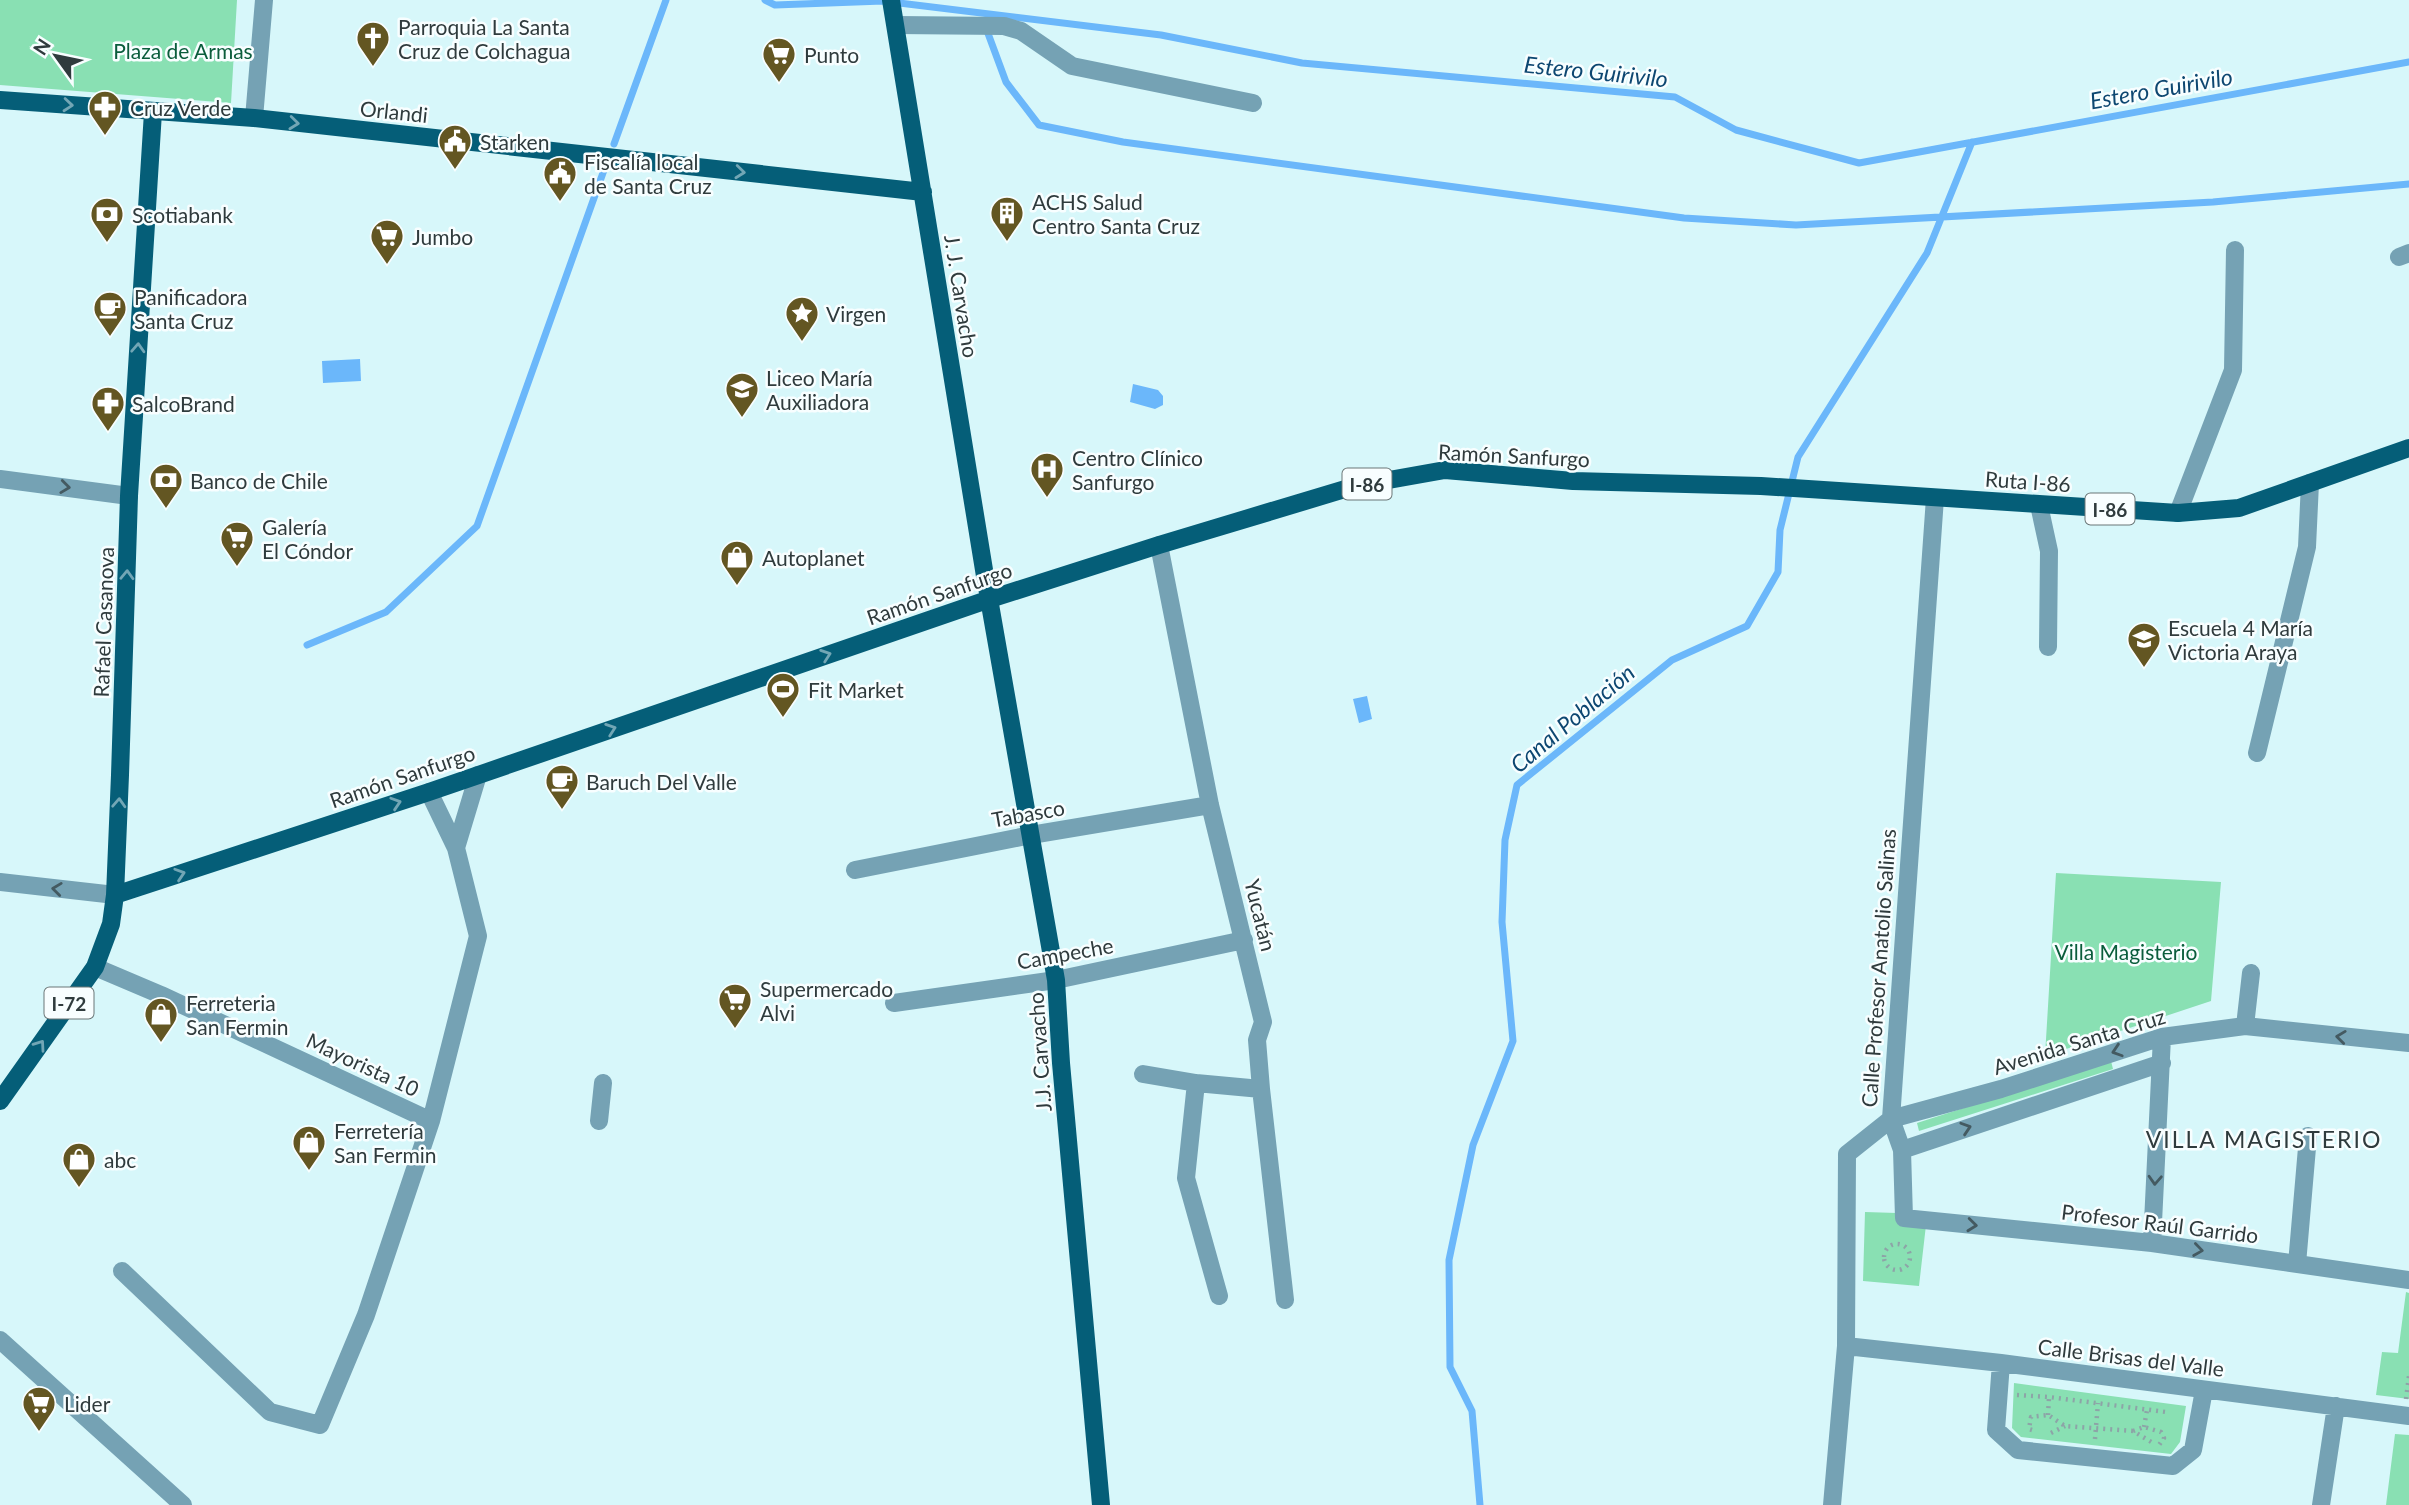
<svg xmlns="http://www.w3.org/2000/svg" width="2409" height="1505" font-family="Lato,sans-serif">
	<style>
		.green { fill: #89e0b3 }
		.water { fill: #6bb7fa }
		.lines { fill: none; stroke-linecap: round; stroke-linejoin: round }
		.stream { stroke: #6bb7fa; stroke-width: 7 }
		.path { stroke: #8da4a7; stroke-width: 4.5; stroke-dasharray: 2 5; stroke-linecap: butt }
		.minor { stroke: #75a2b4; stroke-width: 18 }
		.major { stroke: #055e78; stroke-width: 18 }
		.oneway { stroke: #72a6b5 }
		.oneway2 { stroke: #445a61 }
		.labels { text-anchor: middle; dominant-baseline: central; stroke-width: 5; stroke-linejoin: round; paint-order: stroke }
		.shield { fill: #f8feff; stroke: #6b7677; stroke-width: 2 }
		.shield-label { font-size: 19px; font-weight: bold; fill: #2f3b3d }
		.poi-label { font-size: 21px; fill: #2f3b3d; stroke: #f8feff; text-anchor: start }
		.park-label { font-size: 21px; fill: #0a5d3c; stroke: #f8feff }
		.street-label { font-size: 21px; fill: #2f3b3d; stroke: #f8feff }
		.water-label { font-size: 23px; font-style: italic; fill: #0d4771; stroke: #f8feff }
		.neighbourhood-label { font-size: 23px; letter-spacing: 2px; fill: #2f3b3d; stroke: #f8feff }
	</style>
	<rect width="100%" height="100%" fill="#d7f7fa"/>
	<path class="green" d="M0 0H237L231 103 0 85Z
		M2056 873 2221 882 2211 1001 2045 1056Z
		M2111 1061 2113 1069 1919 1131 1917 1123Z
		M1865 1212 1897 1213 1898 1225H1926L1919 1286 1863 1281Z
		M2406 1292 2409 1293V1399L2376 1395 2382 1352 2398 1353Z
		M2014 1383 2186 1406 2180 1442 2171 1454 2021 1437 2012 1428Z
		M2395 1434 2409 1435V1505H2386Z"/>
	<path class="water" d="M360 359 361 381 323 383 322 361Z
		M1133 384 1158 390 1163 396V405L1155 409 1130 402Z
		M1367 696 1372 719 1359 723 1353 699Z"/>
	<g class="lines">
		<path class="stream" d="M765 0 775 5 883 1 1161 35 1302 63 1675 97 1736 130 1859 163 2409 62
			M986 28 1006 82 1039 125 1123 142 1684 218 1796 225 2213 202 2409 184
			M614 144 666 0
			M307 645 386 612 477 526 604 170
			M1480 1505 1472 1411 1450 1367 1449 1260 1473 1145 1513 1041 1502 922 1505 840 1517 785 1672 660 1747 626 1778 572 1780 530 1798 457 1927 253 1972 142"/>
		<path class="path" d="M1884 1257a13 13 0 1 1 26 0a13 13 0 1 1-26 0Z
			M2017 1395 2049 1397 2166 1412
			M2406 1399 2409 1376
			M2048 1415 2049 1397
			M2144 1427 2147 1410
			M2032 1430 2029 1429 2031 1417 2048 1415 2065 1426 2133 1431 2153 1443
			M2133 1431 2144 1427 2161 1432 2164 1438 2159 1445
			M2051 1433 2065 1426
			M2095 1439 2098 1403"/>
		<path class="minor" d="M896 25 1004 26 1021 31 1072 66 1253 103
			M254 118 264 0
			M2399 257 2409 253
			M0 479 129 496
			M1935 498 1891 1119 1902 1150 1904 1218 2152 1243 2409 1280
			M2039 505 2049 551 2048 647
			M2178 513 2233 370 2235 250
			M1159 545 1210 805 1263 1022 1257 1040 1261 1089 1285 1300
			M2257 753 2307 547 2310 483
			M429 792 456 848
			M855 870 1031 835 1210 805
			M0 882 115 895
			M95 967 161 995 431 1121 478 936 456 848 478 775
			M894 1003 1056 980 1244 940
			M2245 1026 2251 973
			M1143 1074 1196 1083 1261 1089
			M1196 1083 1186 1178 1219 1296
			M599 1121 603 1083
			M1902 1150 2162 1063
			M2152 1243 2162 1037
			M2297 1264 2308 1136
			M122 1271 270 1412 320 1425 366 1315 431 1121
			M0 1340 183 1505
			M1846 1346 2001 1363 2409 1416
			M2001 1363 1996 1430 2018 1450 2173 1466 2193 1450 2204 1390
			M1832 1505 1846 1346 1847 1154 1891 1119 2001 1089 2162 1037 2245 1026 2409 1043
			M2321 1505 2336 1406"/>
		<path class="major" d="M891 0 985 576 1056 980 1061 1063 1101 1505
			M0 100 254 118 923 192
			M115 895 429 792 990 599 1159 545 1355 486 1445 470 1573 481 1761 486 2178 513 2239 508 2409 448
			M0 1101 95 967 111 924 115 895 120 775 129 496 153 112"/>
	</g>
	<defs><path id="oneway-chevron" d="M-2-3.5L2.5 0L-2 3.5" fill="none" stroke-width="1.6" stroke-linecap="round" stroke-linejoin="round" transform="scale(1.75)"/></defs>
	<g class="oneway">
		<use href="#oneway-chevron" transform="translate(68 105) rotate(5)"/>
		<use href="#oneway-chevron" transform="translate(294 123) rotate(6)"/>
		<use href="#oneway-chevron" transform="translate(740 172) rotate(6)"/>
		<use href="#oneway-chevron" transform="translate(138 348) rotate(-87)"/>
		<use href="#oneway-chevron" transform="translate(127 575) rotate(-88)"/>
		<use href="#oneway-chevron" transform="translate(826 655) rotate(-19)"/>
		<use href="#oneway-chevron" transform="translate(611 729) rotate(-19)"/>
		<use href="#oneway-chevron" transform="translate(119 803) rotate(-87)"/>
		<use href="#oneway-chevron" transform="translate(396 803) rotate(-18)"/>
		<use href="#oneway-chevron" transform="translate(180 874) rotate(-18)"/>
		<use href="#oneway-chevron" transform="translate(40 1045) rotate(-55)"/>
	</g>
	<g class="oneway2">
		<use href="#oneway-chevron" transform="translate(65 487) rotate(7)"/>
		<use href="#oneway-chevron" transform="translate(57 889) rotate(-173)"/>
		<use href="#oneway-chevron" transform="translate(2341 1037) rotate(-173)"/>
		<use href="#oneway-chevron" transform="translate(2117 1051) rotate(162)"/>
		<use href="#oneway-chevron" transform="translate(1966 1128) rotate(-18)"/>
		<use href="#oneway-chevron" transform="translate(2155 1180) rotate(93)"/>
		<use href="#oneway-chevron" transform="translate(1972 1225) rotate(6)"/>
		<use href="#oneway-chevron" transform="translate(2198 1250) rotate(8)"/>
	</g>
	<defs>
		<symbol id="church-pin" viewBox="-11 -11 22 30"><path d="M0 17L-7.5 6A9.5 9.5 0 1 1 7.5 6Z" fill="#635622" stroke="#f8feff"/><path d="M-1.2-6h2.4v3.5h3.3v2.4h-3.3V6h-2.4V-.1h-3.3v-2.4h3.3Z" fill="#fff"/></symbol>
		<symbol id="supermarket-pin" viewBox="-11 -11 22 30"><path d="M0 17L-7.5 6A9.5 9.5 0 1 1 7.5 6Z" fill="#635622" stroke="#f8feff"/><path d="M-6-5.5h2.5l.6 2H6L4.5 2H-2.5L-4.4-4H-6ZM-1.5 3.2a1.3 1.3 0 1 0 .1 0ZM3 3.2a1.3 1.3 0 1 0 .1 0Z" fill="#fff"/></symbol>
		<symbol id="pharmacy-pin" viewBox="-11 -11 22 30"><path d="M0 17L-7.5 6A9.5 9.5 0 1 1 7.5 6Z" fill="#635622" stroke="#f8feff"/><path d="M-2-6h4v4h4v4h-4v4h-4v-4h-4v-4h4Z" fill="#fff"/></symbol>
		<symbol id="civic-pin" viewBox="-11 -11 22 30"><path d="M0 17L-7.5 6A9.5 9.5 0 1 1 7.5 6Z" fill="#635622" stroke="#f8feff"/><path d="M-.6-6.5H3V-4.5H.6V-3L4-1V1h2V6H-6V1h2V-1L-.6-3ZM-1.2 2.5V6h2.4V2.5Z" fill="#fff"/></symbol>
		<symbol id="building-pin" viewBox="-11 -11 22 30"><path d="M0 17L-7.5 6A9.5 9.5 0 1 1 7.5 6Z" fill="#635622" stroke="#f8feff"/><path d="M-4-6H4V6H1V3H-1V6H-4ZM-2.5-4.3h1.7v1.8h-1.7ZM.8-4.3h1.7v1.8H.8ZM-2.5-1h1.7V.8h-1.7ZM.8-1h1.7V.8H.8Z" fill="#fff"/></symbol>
		<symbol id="bank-pin" viewBox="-11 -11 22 30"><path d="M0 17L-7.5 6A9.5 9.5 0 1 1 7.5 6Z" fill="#635622" stroke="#f8feff"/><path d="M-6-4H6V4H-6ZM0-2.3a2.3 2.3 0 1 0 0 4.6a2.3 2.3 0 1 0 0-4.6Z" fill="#fff"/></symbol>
		<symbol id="cafe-pin" viewBox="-11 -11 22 30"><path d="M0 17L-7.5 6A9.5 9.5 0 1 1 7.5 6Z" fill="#635622" stroke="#f8feff"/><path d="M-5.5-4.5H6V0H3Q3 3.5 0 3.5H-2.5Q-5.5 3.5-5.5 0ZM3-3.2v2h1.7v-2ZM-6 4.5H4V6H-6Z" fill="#fff"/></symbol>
		<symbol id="sight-pin" viewBox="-11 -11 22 30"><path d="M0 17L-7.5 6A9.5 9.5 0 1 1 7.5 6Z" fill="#635622" stroke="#f8feff"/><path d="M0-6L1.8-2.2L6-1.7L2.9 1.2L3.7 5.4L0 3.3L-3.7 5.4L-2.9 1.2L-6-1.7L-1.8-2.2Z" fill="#fff"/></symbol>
		<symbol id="school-pin" viewBox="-11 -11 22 30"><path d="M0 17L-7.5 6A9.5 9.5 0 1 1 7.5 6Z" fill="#635622" stroke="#f8feff"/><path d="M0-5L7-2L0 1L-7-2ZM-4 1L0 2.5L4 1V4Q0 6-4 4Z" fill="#fff"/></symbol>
		<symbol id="hospital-pin" viewBox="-11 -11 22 30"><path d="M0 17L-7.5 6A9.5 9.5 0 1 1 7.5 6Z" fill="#635622" stroke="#f8feff"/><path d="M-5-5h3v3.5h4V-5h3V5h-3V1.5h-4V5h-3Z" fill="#fff"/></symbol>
		<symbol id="shop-pin" viewBox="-11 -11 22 30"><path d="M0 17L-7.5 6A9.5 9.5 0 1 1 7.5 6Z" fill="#635622" stroke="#f8feff"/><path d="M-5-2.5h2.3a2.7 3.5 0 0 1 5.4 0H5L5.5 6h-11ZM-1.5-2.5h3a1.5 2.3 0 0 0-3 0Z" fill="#fff"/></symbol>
		<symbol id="stadium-pin" viewBox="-11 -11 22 30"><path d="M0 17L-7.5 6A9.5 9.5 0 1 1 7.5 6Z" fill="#635622" stroke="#f8feff"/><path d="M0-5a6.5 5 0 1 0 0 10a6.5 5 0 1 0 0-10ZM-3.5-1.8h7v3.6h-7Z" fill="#fff"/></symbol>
	</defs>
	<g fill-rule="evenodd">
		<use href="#church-pin" x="354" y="19" width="38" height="52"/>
		<use href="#supermarket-pin" x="760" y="35" width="38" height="52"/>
		<use href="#pharmacy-pin" x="86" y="88" width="38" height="52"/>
		<use href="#civic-pin" x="436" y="122" width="38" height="52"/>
		<use href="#civic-pin" x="541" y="154" width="38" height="52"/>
		<use href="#building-pin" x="988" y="194" width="38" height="52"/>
		<use href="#bank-pin" x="88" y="195" width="38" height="52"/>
		<use href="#supermarket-pin" x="368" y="217" width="38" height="52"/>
		<use href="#cafe-pin" x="91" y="289" width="38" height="52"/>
		<use href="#sight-pin" x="783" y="294" width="38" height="52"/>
		<use href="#school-pin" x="723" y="370" width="38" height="52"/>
		<use href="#pharmacy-pin" x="89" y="384" width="38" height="52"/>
		<use href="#hospital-pin" x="1028" y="450" width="38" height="52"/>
		<use href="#bank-pin" x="147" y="461" width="38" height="52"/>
		<use href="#supermarket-pin" x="218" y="519" width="38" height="52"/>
		<use href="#shop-pin" x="718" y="538" width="38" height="52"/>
		<use href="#school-pin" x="2125" y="620" width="38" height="52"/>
		<use href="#stadium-pin" x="764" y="670" width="38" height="52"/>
		<use href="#cafe-pin" x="543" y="762" width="38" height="52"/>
		<use href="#supermarket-pin" x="716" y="981" width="38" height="52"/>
		<use href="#shop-pin" x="142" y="995" width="38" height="52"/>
		<use href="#shop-pin" x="290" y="1123" width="38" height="52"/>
		<use href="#shop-pin" x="60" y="1140" width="38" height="52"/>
		<use href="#supermarket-pin" x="20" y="1384" width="38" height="52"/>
	</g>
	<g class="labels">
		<g class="shield">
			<rect x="1342.5" y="468.5" width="49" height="31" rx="5"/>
			<rect x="2085.5" y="493.5" width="49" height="31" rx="5"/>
			<rect x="44.5" y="987.5" width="49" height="31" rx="5"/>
		</g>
		<g class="shield-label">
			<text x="1367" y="484">I-86</text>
			<text x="2110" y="509">I-86</text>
			<text x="69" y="1003">I-72</text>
		</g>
		<g class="poi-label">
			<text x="398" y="26">Parroquia La Santa<tspan x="398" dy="24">Cruz de Colchagua</tspan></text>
			<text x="804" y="54">Punto</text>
			<text x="130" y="107">Cruz Verde</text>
			<text x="480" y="141">Starken</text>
			<text x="584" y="161">Fiscalía local<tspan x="584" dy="24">de Santa Cruz</tspan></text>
			<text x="1032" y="201">ACHS Salud<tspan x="1032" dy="24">Centro Santa Cruz</tspan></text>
			<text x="132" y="214">Scotiabank</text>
			<text x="412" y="236">Jumbo</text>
			<text x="134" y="296">Panificadora<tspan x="134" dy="24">Santa Cruz</tspan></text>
			<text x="826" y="313">Virgen</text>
			<text x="766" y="377">Liceo María<tspan x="766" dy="24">Auxiliadora</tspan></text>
			<text x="132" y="403">SalcoBrand</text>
			<text x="1072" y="457">Centro Clínico<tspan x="1072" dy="24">Sanfurgo</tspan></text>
			<text x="190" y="480">Banco de Chile</text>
			<text x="262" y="526">Galería<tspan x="262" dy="24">El Cóndor</tspan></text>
			<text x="762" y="557">Autoplanet</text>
			<text x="2168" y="627">Escuela 4 María<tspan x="2168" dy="24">Victoria Araya</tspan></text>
			<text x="808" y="689">Fit Market</text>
			<text x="586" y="781">Baruch Del Valle</text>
			<text x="760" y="988">Supermercado<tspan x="760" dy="24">Alvi</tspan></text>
			<text x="186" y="1002">Ferreteria<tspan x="186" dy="24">San Fermin</tspan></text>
			<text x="334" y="1130">Ferretería<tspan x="334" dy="24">San Fermin</tspan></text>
			<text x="104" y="1159">abc</text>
			<text x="64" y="1403">Lider</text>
		</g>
		<g class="park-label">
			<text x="183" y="50">Plaza de Armas</text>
			<text x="2126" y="951">Villa Magisterio</text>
		</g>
		<g class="street-label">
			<text transform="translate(394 111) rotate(6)">Orlandi</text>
			<text transform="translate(962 296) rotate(81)">J. J. Carvacho</text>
			<text transform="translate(1514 455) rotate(3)">Ramón Sanfurgo</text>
			<text transform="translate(2028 481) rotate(4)">Ruta I-86</text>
			<text transform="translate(939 593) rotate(-19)">Ramón Sanfurgo</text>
			<text transform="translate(103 622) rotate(-88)">Rafael Casanova</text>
			<text transform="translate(402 776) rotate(-19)">Ramón Sanfurgo</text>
			<text transform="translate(1028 813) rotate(-10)">Tabasco</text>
			<text transform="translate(1261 915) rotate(76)">Yucatán</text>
			<text transform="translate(1065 953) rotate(-10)">Campeche</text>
			<text transform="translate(1878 968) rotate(-86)">Calle Profesor Anatolio Salinas</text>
			<text transform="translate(2079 1041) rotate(-17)">Avenida Santa Cruz</text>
			<text transform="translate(1039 1052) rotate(-94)">J.J. Carvacho</text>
			<text transform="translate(363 1064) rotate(25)">Mayorista 10</text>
			<text transform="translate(2160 1223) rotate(7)">Profesor Raúl Garrido</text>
			<text transform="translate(2131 1357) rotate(7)">Calle Brisas del Valle</text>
		</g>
		<g class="water-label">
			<text transform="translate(1596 71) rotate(6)">Estero Guirivilo</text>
			<text transform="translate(2161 88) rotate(-10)">Estero Guirivilo</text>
			<text transform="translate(1572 718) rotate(-40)">Canal Población</text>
		</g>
		<g class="neighbourhood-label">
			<text x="2264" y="1139">VILLA MAGISTERIO</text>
		</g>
	</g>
	<g transform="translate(56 56) rotate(303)" stroke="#f8feff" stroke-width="5" paint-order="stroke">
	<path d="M0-5L12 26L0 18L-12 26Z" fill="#2f3b3d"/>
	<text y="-10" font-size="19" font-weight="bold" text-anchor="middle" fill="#2f3b3d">N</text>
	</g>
</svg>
